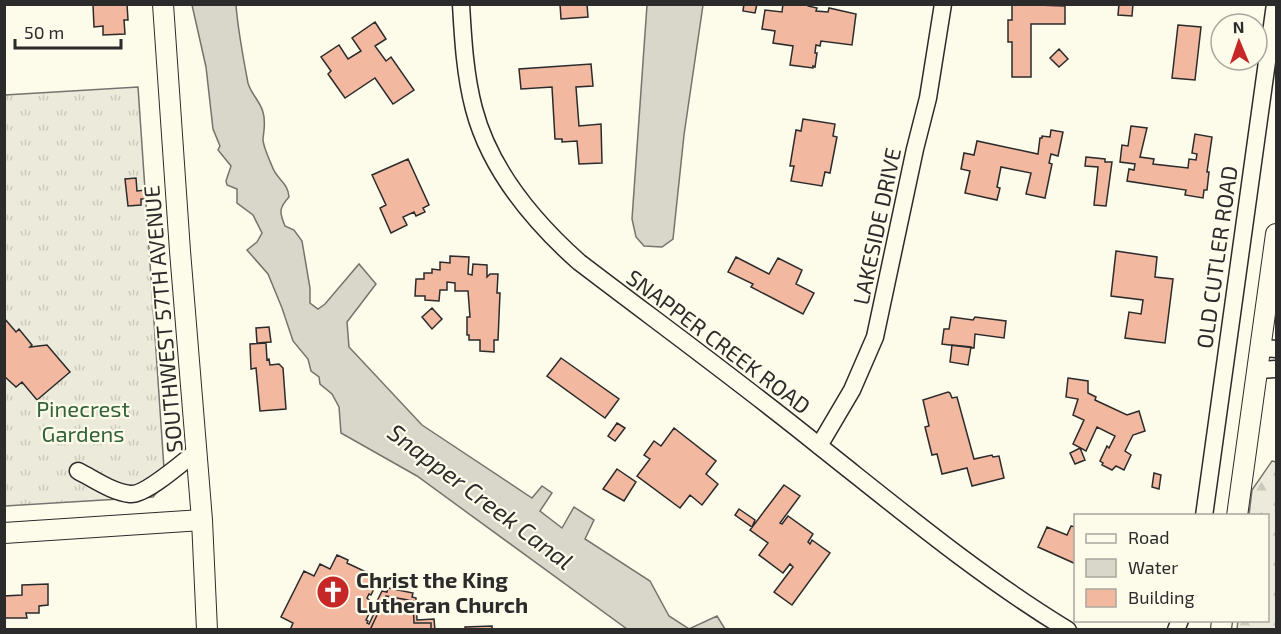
<svg xmlns="http://www.w3.org/2000/svg" width="1281" height="634" font-family="'Exo 2',sans-serif">
	<style>
		.grass { fill: url(#grass-tufts); stroke: #74746e; stroke-width: 1.5 }
		.forest { fill: url(#forest-firs); stroke: #74746e; stroke-width: 1.5 }
		.water { fill: #d8d7c9; stroke: #74746e; stroke-width: 1.5 }
		.building { fill: #f2b8a0; stroke: #2b2b2b; stroke-width: 1.5 }
		.lines { fill: none; stroke-linecap: round; stroke-linejoin: round }
		.minor-casing { stroke: #2b2b2b; stroke-width: 19 }
		.major-casing { stroke: #2b2b2b; stroke-width: 22 }
		.minor { stroke: #fdfbea; stroke-width: 16 }
		.major { stroke: #fdfbea; stroke-width: 20 }
		.labels { text-anchor: middle; dominant-baseline: central; stroke-width: 4.5; stroke-linejoin: round; paint-order: stroke }
		.street-label { font-size: 22px; fill: #2b2b2b; stroke: #fdfbea }
		.park-label { font-size: 22px; fill: #34623c; stroke: #fdfbea }
		.poi-label { font-size: 22px; font-weight: bold; fill: #2b2b2b; stroke: #fdfbea; text-anchor: start }
		.water-label { font-size: 24px; font-style: italic; fill: #2b2b2b; stroke: #fdfbea }
	</style>
	<defs>
		<pattern id="grass-tufts" width="24" height="20" patternUnits="userSpaceOnUse" patternTransform="scale(1.5)"><rect width="24" height="20" fill="#ecebdb"/><path d="M3 7l-1-3M5 7V3M7 7l1-3M15 17l-1-3M17 17v-4M19 17l1-3" fill="none" stroke="#cbcabc"/></pattern>
		<pattern id="forest-firs" width="22" height="20" patternUnits="userSpaceOnUse" patternTransform="scale(1.5)"><rect width="22" height="20" fill="#ecebdb"/><path d="M5 1l3.5 6h-7zM16 11l3.5 6h-7z" fill="#cbcabc"/></pattern>
	</defs>
	<rect width="100%" height="100%" fill="#fdfbea"/>
	<path class="grass" d="M138 87 165 483 153 497 5 506V95Z"/>
	<path class="forest" d="M1272 461 1276 462V629H1237L1238 621 1268 620V516L1249 515 1252 490Z"/>
	<path class="water" d="M192 5H236C238 31 243 57 248 83 251 94 260 101 263 112 266 122 264 129 263 139 263 146 269 159 272 166 276 179 288 182 289 197 279 208 279 212 285 226L294 230 302 241 310 288V303L318 309 325 304 359 264 376 284 347 322 349 347 422 425 532 498 542 486 552 493 540 511 562 528 574 507 594 520 585 539 650 581 669 616 689 629 717 616 725 629H627L417 476 341 433 339 407 332 394 320 384 319 377 311 371 308 359 293 341 282 308 268 274 247 250 257 242 262 233 253 215 237 203V189L227 185 226 181 231 166 218 150 220 146 213 129 206 67Z
		M647 5H703L684 135 673 239 662 247 644 246 636 237 632 219Z"/>
	<path class="building" d="M127 4 128 20H124L125 34 103 35V26L94 27 93 5Z
		M560 4H587L588 17 561 19Z
		M744 4H757L755 13 743 11Z
		M783 4H808V6L817 8 816 11 828 12 829 8 856 14 852 45 821 41 820 46 816 45 815 53H817L815 67 813 66V68L790 65 793 46 773 43 775 31 762 29 765 10 782 12Z
		M1012 4 1065 6V24H1031V77H1012V42H1008V20H1012Z
		M1119 4H1133L1132 16 1118 15Z
		M375 22 386 39 375 46 386 61 391 57 414 90 393 104 375 78 345 98 328 74 331 71 321 57 339 45 348 59 361 51 352 38Z
		M1178 25 1201 27 1195 80 1172 78Z
		M1059 49 1068 59 1059 67 1050 58Z
		M591 64 593 86 576 87 579 126 601 124 602 163 579 164 577 141 562 142V139H555L552 87 521 89 519 69Z
		M803 119 835 124 833 136 837 137 830 173 825 172 822 186 791 181 794 166H790L796 130 801 131Z
		M1131 126 1147 128 1140 157 1154 159 1153 164 1188 168 1189 159 1196 160 1197 154 1192 153 1195 134 1212 137 1207 172H1209L1207 190H1204L1203 198 1185 195 1186 190 1127 181 1129 169 1134 170 1135 164 1120 162 1122 145 1128 146Z
		M1051 130 1063 132 1058 156 1051 154 1049 163 1052 164 1045 198 1026 194 1031 173 1001 167 997 187 1000 188 997 200 965 193 970 171 961 169 964 153 974 155 977 141 1038 154 1040 138H1042V136L1050 137Z
		M1086 157 1105 159V162H1112L1106 206 1094 205 1098 167 1085 166Z
		M408 159 429 205 423 208 425 212 416 216 414 212 403 217 407 225 391 233 380 208 386 205 372 175Z
		M136 178 137 191 146 190 147 199H141V205L128 206 125 179Z
		M1116 251 1157 257 1155 277 1173 279 1165 343 1125 338 1129 312 1141 314 1143 300 1111 296Z
		M450 256 469 257 468 274 472 275 473 264 487 265V277L490 274H498L497 293H500L498 340H494V352L480 351V340H469V335H467V317H470L468 291H455V283L447 282V290H440L439 301 425 300V296H415L416 279H424V273H432V269L440 270V262L450 263Z
		M736 257 769 274 778 258 802 270 796 284 814 293 803 314 751 287 753 284 728 272Z
		M432 308 442 319 432 329 422 317Z
		M951 317 973 320 975 317 1006 321 1004 338 975 334 974 348 942 344 944 329H949Z
		M4 318 16 332 19 329 32 345 30 347 47 345 70 372 37 400 22 382 16 387 4 376Z
		M269 327 271 342 257 343 256 328Z
		M266 343 267 360 269 359 270 365 279 364 283 368 286 409 260 411 256 368 251 369 250 344Z
		M952 345 971 347 968 365 950 362Z
		M561 358 619 399 605 418 547 376Z
		M1068 378 1088 381V393L1096 397 1095 400 1127 415 1139 411 1145 431 1133 435 1125 451 1131 455 1124 470 1116 466 1112 470 1102 465 1103 463 1100 461 1107 446 1109 448 1115 436 1097 427 1086 451 1073 444 1084 420 1073 415 1078 399 1066 397Z
		M948 392 950 393 952 398 957 397 974 459 992 455 993 457 999 456 1004 478 972 486 967 468 942 474 937 454 932 455 925 427 929 426 923 400Z
		M617 423 625 428 615 441 608 436Z
		M674 428 716 461 706 474 718 484 702 505 690 495 680 508 637 476 650 459 644 455 654 441 661 446Z
		M1080 448 1085 460 1075 464 1070 453Z
		M617 469 636 482 624 501 603 489Z
		M1154 473 1161 475 1159 489 1152 487Z
		M784 485 800 496 780 523 782 524 788 516 813 534 808 542 810 544 812 540 830 553 792 605 774 592 793 567 790 564 783 573 759 555 768 543 750 530Z
		M739 509 755 520 752 527 735 515Z
		M1071 526 1076 527V564L1038 547 1047 527 1067 535Z
		M337 555 348 560 347 563 379 578 371 595 369 594 367 598 374 604 366 620 368 621 367 623 369 624 377 607 375 605 382 591 387 592 388 588 413 593 412 597 416 598 417 620 434 619 435 630H290L293 623 281 617 304 571 314 576 320 564 330 569Z
		M48 584V605L39 606V613H26L27 618H4V596L22 595V585Z
		M386 596 413 601 414 623H431V630H370Z
		M492 626V630H465V627Z"/>
	<g class="lines">
		<defs>
			<path id="minor" d="M461 4C463 39 465 75 474 109 490 170 533 221 579 262 659 323 740 382 818 445 899 509 979 576 1068 630
				M1261 348 1276 349
				M1258 370 1276 369
				M819 446 852 390 875 337 915 149 928 98 943 4
				M78 471C94 479 112 492 130 494 145 496 184 461 197 451
				M1204 516 1275 4
				M1176 630 1180 620"/>
			<path id="major" d="M163 4 180 251 202 520 207 630
				M1237 516 1276 234
				M4 533 202 520
				M1221 630 1222 620"/>
		</defs>
		<use href="#minor" class="minor-casing"/>
		<use href="#major" class="major-casing"/>
		<use href="#minor" class="minor"/>
		<use href="#major" class="major"/>
	</g>
	<defs>
		<symbol id="church-disc" viewBox="-11 -11 22 22"><circle r="9.5" fill="#c62828" stroke="#fdfbea"/><path d="M-1.2-6h2.4v3.5h3.3v2.4h-3.3V6h-2.4V-.1h-3.3v-2.4h3.3Z" fill="#fff"/></symbol>
	</defs>
	<g fill-rule="evenodd">
		<use href="#church-disc" x="314" y="573" width="38" height="38"/>
	</g>
	<g class="labels">
		<g class="street-label">
			<text transform="translate(876 226) rotate(-78)">LAKESIDE DRIVE</text>
			<text transform="translate(1216 257) rotate(-82)">OLD CUTLER ROAD</text>
			<text transform="translate(162 319) rotate(-95)">SOUTHWEST 57TH AVENUE</text>
			<text transform="translate(719 341) rotate(37)">SNAPPER CREEK ROAD</text>
		</g>
		<g class="park-label">
			<text x="83" y="408">Pinecrest<tspan x="83" dy="25">Gardens</tspan></text>
		</g>
		<g class="poi-label">
			<text x="356" y="579">Christ the King<tspan x="356" dy="25">Lutheran Church</tspan></text>
		</g>
		<g class="water-label">
			<text transform="translate(481 496) rotate(37)">Snapper Creek Canal</text>
		</g>
	</g>
	<rect width="1281" height="634" fill="none" stroke="#2b2b2b" stroke-width="12"/>
	<rect x="1074" y="514" width="195" height="108" fill="#fdfbea" stroke="#a9a89e" stroke-width="1.5"/>
	<rect x="1086" y="534" width="30" height="9" fill="#fdfbea" stroke="#a9a89e" stroke-width="1.5"/>
	<text x="1128" y="544" font-size="18" fill="#2b2b2b">Road</text>
	<rect x="1086" y="559" width="30" height="18" fill="#d8d7c9" stroke="#a9a89e" stroke-width="1.5"/>
	<text x="1128" y="574" font-size="18" fill="#2b2b2b">Water</text>
	<rect x="1086" y="589" width="30" height="18" fill="#f2b8a0" stroke="#a9a89e" stroke-width="1.5"/>
	<text x="1128" y="604" font-size="18" fill="#2b2b2b">Building</text>
	<g transform="translate(1239 42) rotate(358)"><circle r="28" fill="#fdfbea" stroke="#a9a89e" stroke-width="1.5"/>
	<path d="M0-4.5L10 22L0 15L-10 22Z" fill="#c62828"/>
	<text y="-9" font-size="16" font-weight="bold" text-anchor="middle" fill="#2b2b2b">N</text>
	</g>
	<path d="M15 39v9h106v-9" fill="none" stroke="#2b2b2b" stroke-width="3"/>
	<text x="24" y="39" font-size="18" fill="#2b2b2b" stroke="#fdfbea" stroke-width="4.5" paint-order="stroke">50 m</text>
</svg>
